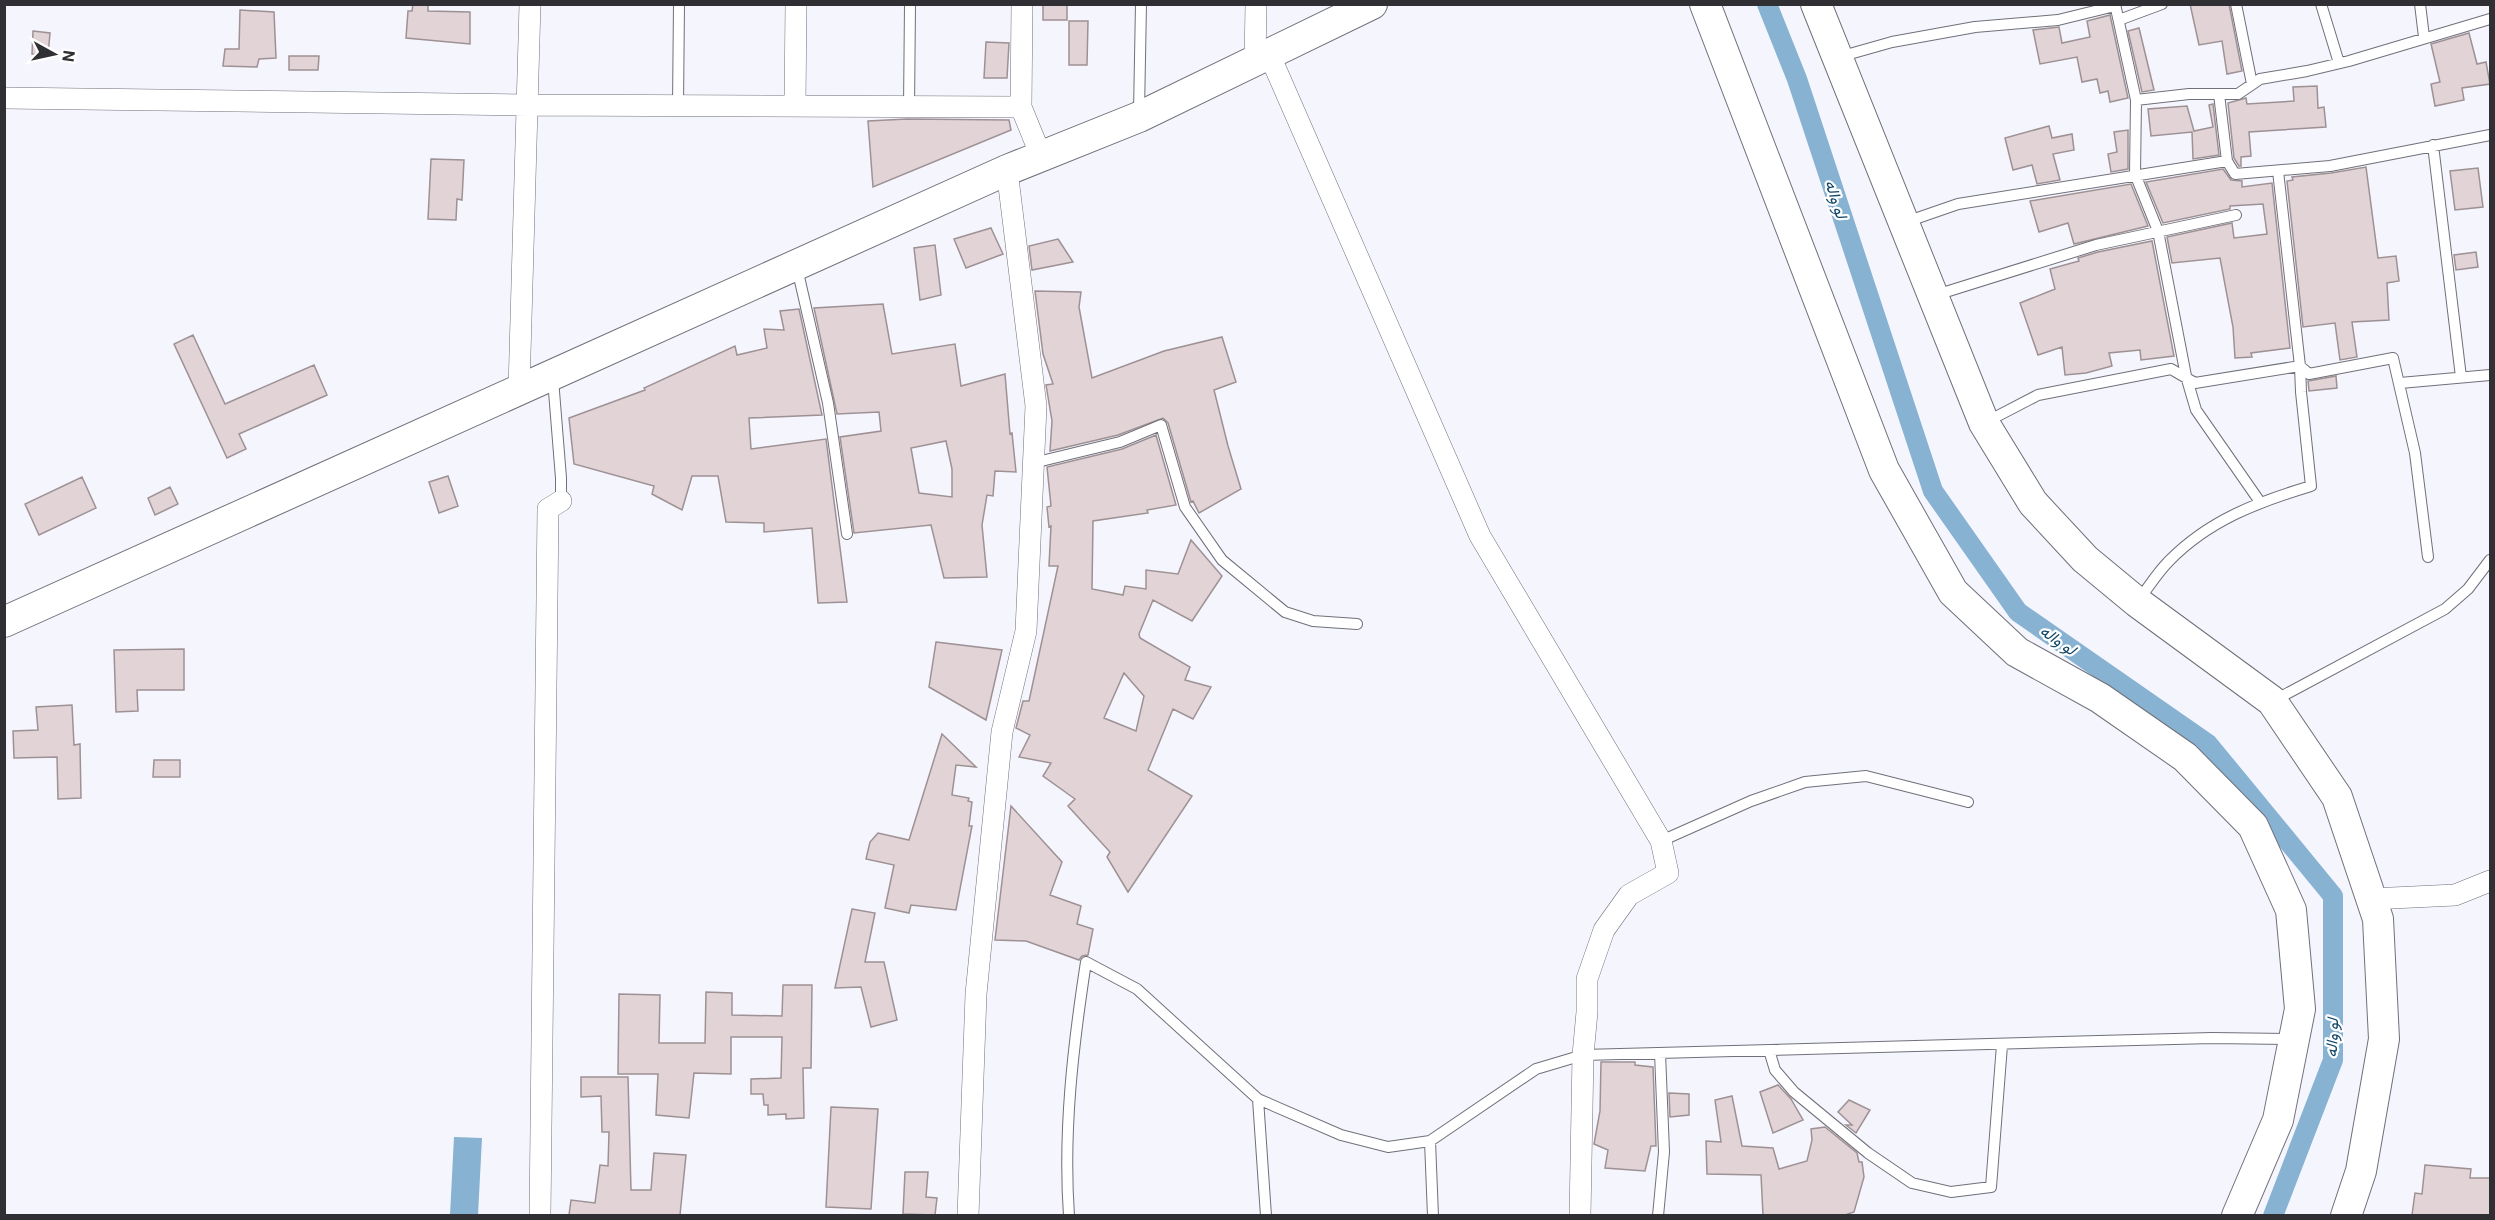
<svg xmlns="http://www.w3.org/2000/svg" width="2495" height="1220" font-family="Roboto,Vazirmatn,sans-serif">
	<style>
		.water { fill: #87b2d2 }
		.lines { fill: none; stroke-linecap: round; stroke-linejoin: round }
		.canal { stroke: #87b2d2; stroke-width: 20 }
		.building { fill: #e1d3d6; stroke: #9e9194; stroke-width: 1.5; fill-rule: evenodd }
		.lane-casing { stroke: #70707a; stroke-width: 12 }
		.street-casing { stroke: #70707a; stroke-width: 22 }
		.secondary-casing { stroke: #70707a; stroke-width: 32 }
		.lane { stroke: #fff; stroke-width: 10 }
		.street { stroke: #fff; stroke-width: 21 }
		.secondary { stroke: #fff; stroke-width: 30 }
		.labels { text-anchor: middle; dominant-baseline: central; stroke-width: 4.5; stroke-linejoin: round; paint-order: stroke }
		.water-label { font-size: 16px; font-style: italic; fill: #124666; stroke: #fff }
	</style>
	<rect width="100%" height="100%" fill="#f5f5fe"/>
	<path class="water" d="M454 1137 482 1138 478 1215H450Z"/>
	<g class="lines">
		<path class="canal" d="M1767 4 1797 79 1933 491 2018 612 2208 744 2333 896V1060L2273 1216"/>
	</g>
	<path class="building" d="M413 4H428V11L470 12V44L406 38 408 11H412Z
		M1043 4H1067V20H1043Z
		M2190 4H2229L2242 71 2227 74 2222 41 2199 45Z
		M240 10 274 12 276 58 259 59 257 67 223 66 225 49H239Z
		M2110 15 2128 98 2110 102 2108 91 2100 93 2097 79 2082 82 2077 57 2040 64 2033 30 2059 27 2062 43 2090 37 2087 21Z
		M1069 21H1088L1087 65H1069Z
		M2139 28 2154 90 2142 92 2128 31Z
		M33 31 50 33 48 55 32 54Z
		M2469 33 2477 64 2486 62 2490 84 2462 88 2464 100 2435 106 2431 84 2440 82 2431 44Z
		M986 42 1009 43 1007 78H984Z
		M289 56H319L318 70H289Z
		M2317 86 2318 108 2324 107 2326 127 2249 132 2251 156 2241 157V166H2239L2234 158 2228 103 2246 98 2247 104 2294 101 2293 87Z
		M2213 104 2219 155 2193 159 2192 132 2151 136 2148 109 2187 106 2194 131 2213 127 2209 105Z
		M907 119 1009 120 1011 130 873 187 868 121Z
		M2049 126 2052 138 2072 134 2074 150 2053 154 2060 180 2037 184 2032 165 2013 170 2005 138Z
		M2128 130V169L2111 172 2108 154 2117 152 2114 132Z
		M431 159 464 160 462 200 457 199 456 220 428 219Z
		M2366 167 2378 258 2396 256 2399 281 2387 283 2389 320 2352 322 2357 357 2340 360 2335 323 2303 327 2287 181 2293 180 2292 177 2331 173Z
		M2478 168 2483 207 2455 210 2450 171Z
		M2223 169 2231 180 2242 181V187L2272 183 2290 348 2251 353 2252 357 2235 358 2233 327 2220 258 2172 263 2167 237 2232 223 2234 238 2267 234 2263 204 2230 206V209L2163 223 2146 182Z
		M2131 184 2148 226 2074 244 2068 223 2039 232 2030 201Z
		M991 228 1003 254 966 268 954 239Z
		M1058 239 1073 262 1032 270 1029 246Z
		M2152 241 2174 356 2141 360 2140 350 2109 353 2112 366 2086 373 2065 375 2062 347 2038 355 2020 303 2055 289 2050 269 2079 261 2078 258 2098 252Z
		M935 245 941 295 920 300 914 248Z
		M2476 252 2478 267 2456 270 2454 255Z
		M1035 291 1081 292 1079 307 1092 378 1164 351 1222 337 1236 382 1214 390 1228 446 1241 489 1199 513 1193 501 1191 502 1168 423 1163 418 1118 435 1050 451 1052 421 1046 385 1053 384 1043 354Z
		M883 304 892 354 955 344 961 386 1005 374 1010 434 1012 433 1016 472 995 471 993 496 987 495 982 525 987 577 944 578 931 525 854 533 840 437 881 431 879 412 837 414 814 308ZM946 441 952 469V497L919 493 911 448Z
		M799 309 822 415 749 418 751 449 826 439 847 602 818 603 812 528 764 532V523L726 522 718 476H692L682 510 652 494 654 486 574 464 569 418 645 390 644 388 735 346 737 355 767 348 764 329 784 330 780 311Z
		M193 335 225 404 314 365 327 395 239 434 246 449 227 458 174 344Z
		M2336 376 2337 388 2309 391 2308 381Z
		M1156 435 1176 505 1147 510 1148 513 1093 521 1092 589 1123 595 1125 586 1146 589V570L1178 574 1191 540 1222 576 1192 621 1153 600 1139 634 1140 638 1190 667 1185 680 1211 687 1193 719 1173 709 1148 770 1192 796 1128 892 1107 857 1110 852 1068 806 1075 799 1043 776 1051 763 1019 757 1030 735 1016 728 1023 701H1029L1058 566H1049L1051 526 1049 527 1047 507 1051 506 1047 467 1122 449ZM1124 673 1144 696 1136 731 1104 718Z
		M448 476 458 506 439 513 429 482Z
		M82 477 96 508 39 535 25 504Z
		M170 487 178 504 155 515 148 498Z
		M936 642 1002 650 986 720 929 687Z
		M184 649V690H137L138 711 116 712 114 650Z
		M72 705 74 745 80 744 81 798 58 799 57 757 14 758 13 731 38 730 36 707Z
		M942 734 976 767 956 765 952 795 969 798 968 801 972 802 969 826H972L956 910 911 905 909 913 885 908 894 865 866 859 870 842 878 833 909 840Z
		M154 760H180V777H153Z
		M1011 806 1062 862 1050 895 1081 906 1077 924 1093 929 1088 955 1082 956 1079 960 1026 941 995 940Z
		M852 909 875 913 865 962H884L897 1020 871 1027 861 987 835 988Z
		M783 985H812L811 1068H803L804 1118 786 1119V1114L768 1115V1105H764L763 1094H751V1079L781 1078 782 1037H731V1074L694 1073 689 1118 656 1115 658 1074H618L619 994 660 995 659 1043H705L706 992 732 993V1015L782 1016Z
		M1601 1062H1635V1065L1653 1067 1656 1146H1651L1645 1171 1605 1168 1608 1150 1594 1144 1600 1111Z
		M581 1077H628L631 1190H651L654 1153 686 1155 680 1215H569L571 1200 595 1203 600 1165 608 1166 609 1132H602L601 1096 581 1097Z
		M1778 1085 1791 1099 1803 1120 1773 1133 1760 1092Z
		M1669 1093 1689 1094V1115L1670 1117Z
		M1732 1096 1742 1146 1773 1148 1779 1169 1807 1161 1812 1140 1811 1129 1825 1127 1857 1153 1859 1162H1862L1864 1177 1854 1212 1845 1215H1763L1761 1175 1707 1174 1706 1141 1721 1142 1715 1100Z
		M1849 1100 1870 1110 1856 1133 1846 1125H1852L1838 1112Z
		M831 1107 878 1109 871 1209 826 1207Z
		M2425 1165 2471 1169 2470 1178H2490V1215H2412L2415 1193 2422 1194Z
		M905 1172H928L926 1197 937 1198 935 1215 903 1214Z"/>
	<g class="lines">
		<defs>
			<path id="lane" d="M2115 4 2136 100 2135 174 2158 231 2186 376 2196 410 2260 502
				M2236 4 2252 84
				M2321 4 2339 63
				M2420 4 2424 37
				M2119 20 2162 4
				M1839 57 1892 42 1975 27 2058 20 2115 6
				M2219 94 2227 161 2235 174 2330 166 2490 135
				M2136 100 2189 94H2238L2260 79 2307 71 2349 61 2490 19
				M678 105 679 4
				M909 108 910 4
				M1139 112 1141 4
				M2433 145 2461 377
				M2278 171 2300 366 2309 374 2393 358 2415 453 2428 557
				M1906 222 1958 204 2227 161
				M797 268 828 403 847 534
				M1936 295 2096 245 2236 215
				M553 379 561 478V501
				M2400 383 2490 375
				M1986 422 2038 395 2171 369 2195 383 2300 366 2301 392 2311 486C2258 502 2209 520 2169 561 2157 573 2148 588 2138 601
				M1033 463 1120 442 1161 425 1185 507 1222 560 1285 612 1313 621 1357 624
				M2275 700 2445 609 2468 589 2490 560
				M1661 841 1751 801 1805 782 1866 776 1968 802
				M1769 1050 1775 1070 1794 1092 1868 1153 1912 1183 1951 1192 1991 1187 2002 1045
				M1258 1099 1266 1216
				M1430 1141 1433 1216
				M1069 1216C1063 1131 1073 1046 1086 962L1137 989 1258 1099 1341 1135 1388 1147 1430 1141 1536 1069 1583 1055 2212 1038 2293 1039
				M1658 1216 1664 1152 1660 1053"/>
			<path id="street" d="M1270 56 1480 536 1661 841 1668 873 1629 895 1604 930 1587 979V1012L1583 1055 1580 1216
				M1255 63 1256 4
				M4 98 528 105 1021 107 1041 156
				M795 105 796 4
				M1021 107 1022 4
				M519 389 530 4
				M2371 899 2455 895 2490 881
				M540 1216 548 509 561 501
				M968 1216 976 994 1002 732 1026 631 1036 406 1007 170"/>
			<path id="secondary" d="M1705 4 1884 470 1953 592 2017 652 2100 698 2185 757 2253 826 2291 910 2300 1009 2278 1120 2237 1216
				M1816 4 1984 423 2033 503 2085 559 2137 602 2272 701 2337 797 2378 919 2384 1039 2361 1171 2346 1216
				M4 622 1007 170 1139 117 1372 4"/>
		</defs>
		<use href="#lane" class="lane-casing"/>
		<use href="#street" class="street-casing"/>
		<use href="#secondary" class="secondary-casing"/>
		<use href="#lane" class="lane"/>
		<use href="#street" class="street"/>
		<use href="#secondary" class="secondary"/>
	</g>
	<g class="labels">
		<g class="water-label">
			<text transform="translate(1836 199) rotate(72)">لو واله</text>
			<text transform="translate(2058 640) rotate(35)">لو واله</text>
			<text transform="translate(2332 1038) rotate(-88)">لو واله</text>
		</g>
	</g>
	<rect width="2495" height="1220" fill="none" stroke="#303034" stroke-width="12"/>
	<g transform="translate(54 54) rotate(98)" stroke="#ffffff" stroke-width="4.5" paint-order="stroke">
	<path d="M0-4.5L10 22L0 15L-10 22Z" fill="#303034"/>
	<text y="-9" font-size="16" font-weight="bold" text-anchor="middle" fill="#303034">N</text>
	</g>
</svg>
